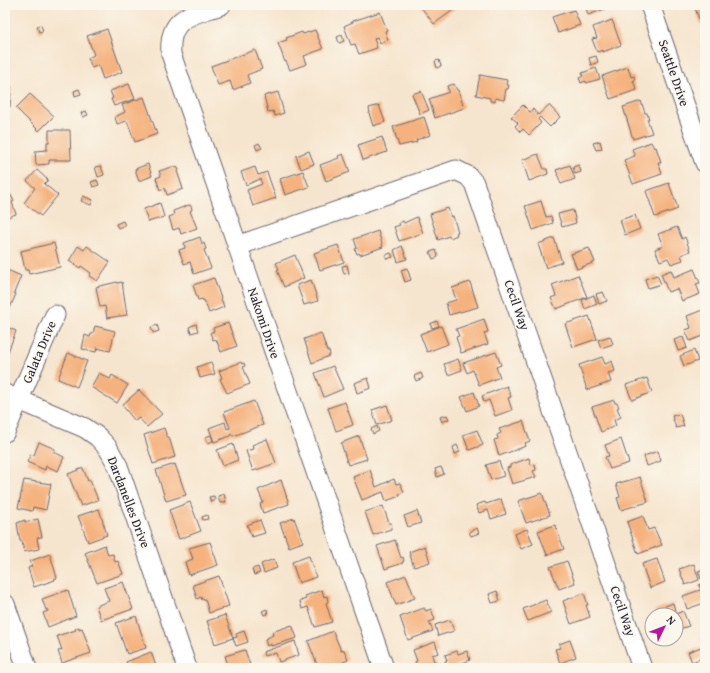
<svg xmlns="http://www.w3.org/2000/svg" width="710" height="673" font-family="'Gentium Book Plus',serif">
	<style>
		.building { fill: #f5b27e }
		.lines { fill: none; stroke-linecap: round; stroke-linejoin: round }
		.minor-casing { stroke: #6c666e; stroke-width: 21 }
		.minor { stroke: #fff; stroke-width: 19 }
		.labels { text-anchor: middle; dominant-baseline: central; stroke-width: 3.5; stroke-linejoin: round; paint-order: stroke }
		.street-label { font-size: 13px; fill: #22223b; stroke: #fbf7ec }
	</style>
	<rect width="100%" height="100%" fill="#fbf7ec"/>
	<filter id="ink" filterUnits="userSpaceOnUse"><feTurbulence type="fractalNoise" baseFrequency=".025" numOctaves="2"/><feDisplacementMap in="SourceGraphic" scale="8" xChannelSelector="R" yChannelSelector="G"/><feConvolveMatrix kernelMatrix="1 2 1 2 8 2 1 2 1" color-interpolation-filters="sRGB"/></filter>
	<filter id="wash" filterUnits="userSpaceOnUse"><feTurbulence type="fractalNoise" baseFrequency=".012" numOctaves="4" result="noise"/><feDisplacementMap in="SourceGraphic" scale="16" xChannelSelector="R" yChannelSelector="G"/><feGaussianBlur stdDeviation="0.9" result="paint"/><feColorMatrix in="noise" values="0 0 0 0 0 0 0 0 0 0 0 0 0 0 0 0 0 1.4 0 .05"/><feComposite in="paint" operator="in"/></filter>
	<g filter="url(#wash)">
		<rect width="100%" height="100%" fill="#f6e5ce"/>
		<g id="blocks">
			<path class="building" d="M421 5H460L434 24 420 6Z
				M585 5H604L605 9 588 15Z
				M694 5H705V24L701 25Z
				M574 10 580 25 558 33 552 17Z
				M380 12 387 30 385 31 388 40 380 43 378 37 374 38 377 48 359 54 355 44 351 45 344 26 353 22V21Z
				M612 20 621 45 603 52V50L597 52 592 39 597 38 593 27Z
				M41 25 43 31 39 32 37 26Z
				M107 29 122 72 103 79 98 65 92 68 88 58 94 55 87 36Z
				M315 30 323 49 304 56 307 64 290 70 286 61 285 62 278 43 287 40 286 38 302 32 303 34Z
				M342 35 344 41 339 43 337 37Z
				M255 50 262 69 247 75 250 83 233 90 230 81 218 85 211 66Z
				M596 56 598 62 591 65 589 58Z
				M439 60 441 66 437 68 435 61Z
				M628 67 631 77 634 76 635 80 633 81 637 90 610 99 602 76Z
				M596 68 600 79 586 83V81L581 83 579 78 583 76 582 73Z
				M480 75 507 80 506 85H509L508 89H506L504 100 495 98V102L490 101V98L476 95Z
				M129 84 135 99 114 106 111 99 113 98 110 91Z
				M454 84 457 90H458L464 108 435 118 429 99 449 92 447 86Z
				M5 87H11L10 107 5 106Z
				M79 89 81 94 75 96 74 91Z
				M421 91 429 110 420 114 412 94Z
				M278 92 284 113 275 116 273 111 268 112 264 96Z
				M30 94 54 116 39 131 16 108Z
				M144 97 157 134 135 142 127 121 117 124 115 117 125 112 122 105Z
				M641 101 645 113H647L649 119H647L652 133 633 139 623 107Z
				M379 105 385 122 373 126 369 113H370L369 108Z
				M523 105 530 112 533 109 538 115 549 105 560 117 550 127 540 117 538 119 541 123 529 135 523 129 520 132 515 126 518 123 511 117Z
				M86 111 88 115 83 117 81 113Z
				M424 117 430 135 416 140 417 142 399 146 393 127Z
				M49 130H70L71 160H49V164L36 165 35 151 47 150V142H49Z
				M382 137 387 152 363 160 358 145Z
				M600 141 602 149 596 150 593 143Z
				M651 142 654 148 656 147 661 162H658L662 174 633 184 624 160 635 156 632 149Z
				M259 143 262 148 257 150 255 145Z
				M309 151 314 164 301 169 296 156Z
				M343 154 350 172 326 181 320 165 339 158 338 156Z
				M538 154 544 169H547L548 174 529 181 522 160Z
				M148 164 152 176 139 181 135 169Z
				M570 165 575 179 561 184 556 170Z
				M579 165 581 172 575 174 573 167Z
				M101 166 104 175 98 177 95 167Z
				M175 166V168L177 167 179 170 177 171 183 189 167 195 165 188 160 190 156 178 161 176 159 171Z
				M255 167 258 175 267 172 276 198 253 206 247 190 262 184 260 179 246 185 241 172Z
				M37 170 48 180 44 184 58 195 41 216 24 203 35 188 27 181Z
				M303 171 309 187 285 195 280 179Z
				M97 180 99 185 93 187 91 182Z
				M669 183 678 209 655 217 646 191Z
				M10 194 14 201 12 202 16 214 5 218V196Z
				M83 196 93 200 91 205 81 201Z
				M541 201 546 217 551 216 553 223 533 230 525 206Z
				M160 203 164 217 148 222 144 209Z
				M189 205 191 206 192 210 190 211 197 228 181 234 179 228 173 230 169 217 174 215 173 211Z
				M448 208 451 217 453 216 458 232 456 233 457 235 450 238 449 236 438 240 430 214Z
				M573 210 576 223 562 227 558 214Z
				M635 215 640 229 625 235 620 220Z
				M417 217 423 233 399 241 394 227 400 225 399 223 403 221 404 223Z
				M123 221 125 225 118 228 116 224Z
				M677 227 682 239 685 237 690 251 681 255 683 260 671 264 668 258 660 261 655 249 663 246 658 234Z
				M378 231 383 247 360 255 359 253 357 254 355 249 357 248 354 239Z
				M200 237 202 244 204 243 206 249 204 250 211 268 194 274 190 262 184 264 179 250 185 248 184 243Z
				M554 238 562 262 546 268 538 244Z
				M54 243 60 267 29 274 28 270H25L21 251Z
				M338 245 344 262 320 270 314 253Z
				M78 246 84 250 87 246 110 262 97 281 89 276 91 273 81 266 80 268 69 261Z
				M402 246 407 259 398 262 394 250Z
				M589 248 595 262 577 269 571 254Z
				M436 250 438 257 433 259 430 252Z
				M391 253 393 257 387 259 385 255Z
				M295 255 304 278 284 287 277 270 279 269 276 263Z
				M347 265 349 273 344 274 342 266Z
				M407 268 411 280 405 282 401 270Z
				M5 269 21 276 14 293 16 294 10 308 5 306Z
				M694 269 700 283 696 284 700 294 682 301 677 289 668 292 661 274 671 270 674 277Z
				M578 275 587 297 556 309 551 298 556 296 552 285Z
				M657 275 661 284 648 288 645 279Z
				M214 278 224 307 209 313 204 300H202V299L198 300 193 285Z
				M311 280 318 301 304 305 297 285Z
				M117 282V283L122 282 127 315 107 318 105 306 100 307 96 287Z
				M470 282 478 307 449 315 446 303 456 300 452 288Z
				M603 292 607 301 599 304 596 294Z
				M594 295 597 304 585 309 582 300Z
				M705 309V335L690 341 685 330 691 328 687 316Z
				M589 316 597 339 573 347 565 324Z
				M484 319 488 332 484 333 488 344 461 353 456 337 459 336 456 329Z
				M437 321 439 326 432 328 430 324Z
				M228 323 237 346 221 352 216 339 213 340 210 333 214 331 213 328Z
				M196 324 198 331 191 333 189 327Z
				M157 325 159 331 153 333 151 327Z
				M5 326 16 331 6 357 5 356Z
				M95 326 115 331 110 351 97 348 96 352 82 349 85 335 90 337 91 334H93Z
				M441 326 448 344 427 352 420 334Z
				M321 333 327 351H329L330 354 329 355V356L312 363 304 339Z
				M610 336 613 344 601 348 598 340Z
				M683 337 687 348 678 351 674 340Z
				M694 350 698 361 684 366 680 356Z
				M496 352 501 365 496 367 500 377 479 385 473 370 467 373 463 363Z
				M68 353 87 361 77 387 58 379Z
				M705 355V365L701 356Z
				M602 357 605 364 612 361 615 371 608 373 611 382 587 390 579 365Z
				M458 359 462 370 448 375 444 364Z
				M211 362 215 374 200 378 197 367Z
				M241 362 242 364 244 363 245 366 243 367 250 384 227 393 220 379 222 378 219 371Z
				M333 366 343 389 324 397 315 373Z
				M99 373 110 379 112 375 128 385 117 403 91 387Z
				M421 373 423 378 416 381 414 376Z
				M368 378 371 388 357 393 354 383Z
				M647 378 652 392 632 400 626 385Z
				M507 386 511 397 508 398 512 410 495 416 489 400 484 402 482 396Z
				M139 390 162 414 147 427 139 418 135 421 122 405Z
				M474 392 479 406 467 411 461 397Z
				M614 400 615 403H617L619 407 617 408 621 417 614 420 616 426 601 432 592 407Z
				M254 401 263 425 233 436 232 434 230 435V436L214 442 209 428 225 422 227 429 230 428 224 412Z
				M345 402 353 425 336 431 328 408Z
				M387 405 392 420 377 425 372 410Z
				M680 414 684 426 676 428 672 416Z
				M447 415 449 419 442 422 440 417Z
				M523 421 530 441 525 443 526 446 499 456 494 440 498 439 497 435 501 433 499 429Z
				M377 426 379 431 373 434 371 429Z
				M164 428 167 437H169L175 457 153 464 144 435Z
				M477 430 483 445 469 450 463 435Z
				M211 435 213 441 208 443 205 437Z
				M359 436 367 459 348 465 341 443Z
				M267 439 276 463 253 471 246 451 253 449 252 445Z
				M621 439 629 463 610 469 605 457 609 456 605 445Z
				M39 442 55 449 54 452 64 457 58 471 46 466 45 470 27 462 31 454 34 455Z
				M233 444 238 460 223 466 217 450Z
				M457 445 460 452 455 454 453 447Z
				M658 451 661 461 647 466 644 456Z
				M529 458 531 465 535 464 536 470 533 471 536 477 512 484 507 468 510 467V465Z
				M499 461 504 476 491 480 486 465Z
				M175 464 186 495 166 501 156 470Z
				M441 467 444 474 437 477 435 469Z
				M83 468 88 481 90 480 98 500 81 506 68 474Z
				M370 470 376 487 394 479 396 484 400 483 404 492 399 494 400 496 386 501 383 492 362 500 353 477Z
				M640 477 648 502 621 510 617 498 620 497 616 484Z
				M24 480 51 484 46 510 33 507 32 511 18 508Z
				M281 480 289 504 263 513 260 504 263 502 258 490Z
				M542 493 550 515 526 523 518 501Z
				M224 494 226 502 220 503 218 496Z
				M214 496 215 500 211 502 209 497Z
				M501 499 506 514 491 519 488 510 479 513 476 505 485 502 486 504Z
				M190 502 201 531 179 539 169 510Z
				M383 506 389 523H391L392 526 391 527V529L373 535 365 512Z
				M99 509 107 535 88 542 78 516Z
				M417 511 421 523 408 527 404 516Z
				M207 515 208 519 203 520 202 517Z
				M643 516 648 530 654 528 662 545 638 554 627 522Z
				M294 518 303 542 289 547 280 523Z
				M38 519 42 537 37 538 39 549 24 552 22 541H20L17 523 25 520V522Z
				M260 520 265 533 252 537 247 525Z
				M555 525 564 549 547 555 538 531Z
				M477 528 479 533 471 536 469 532Z
				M527 529 533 544 521 549 515 534Z
				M395 540 401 558 403 557 404 561 402 562 403 563 385 569 377 546Z
				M210 542 218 565 189 575 185 562 193 559 189 548Z
				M105 545 108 555 113 554 115 562 118 561 123 574 97 583 85 553Z
				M425 546 430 562 414 567 409 552Z
				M50 554 57 578 54 579 55 580 34 587 28 568 32 566 30 561Z
				M309 556 316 577 299 583 292 562Z
				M274 559 277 568 264 573 261 564Z
				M657 559 665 582 650 588 642 564Z
				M567 561 575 583 559 589 550 567Z
				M694 564 699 580 685 585 679 569Z
				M258 567 260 573 254 575 252 569Z
				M705 569V577L701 579 698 571Z
				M406 575 415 598 396 605 387 582Z
				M219 576 229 606 209 613 205 599 202 600 201 597 197 599 193 585Z
				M123 582 133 609 101 620 96 606 109 601 104 588Z
				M705 583V589L701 590 699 585Z
				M68 590 76 616 48 627 43 613 48 611V609L46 610 42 599Z
				M322 590 324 597 327 596 328 602 326 603 332 622 315 627 308 607 302 609 300 601 306 599 305 596Z
				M700 590 704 603 687 609 683 596Z
				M497 591 500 601 492 603 489 594Z
				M584 593 588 605H586L590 617 571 624 563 601Z
				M546 600 551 612 528 621 523 609Z
				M673 603 676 614 683 611 689 626 676 630V615H657L655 610Z
				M424 608 426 611 431 609 435 620 429 622 433 631 408 640 400 617Z
				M267 609 268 614 264 615 262 611Z
				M225 615 233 638 215 644 207 621Z
				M136 616 146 648 127 654 116 623Z
				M450 620 454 631 438 636 435 625Z
				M292 625 297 638 271 646V644L267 646 265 639 273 635 272 632Z
				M79 627V629L82 628 91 653 62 663 58 651 62 650 57 636 76 630 75 629Z
				M244 631 248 642 236 646 233 638 237 637 236 634Z
				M333 631 341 651 344 650 348 660 330 668H320L318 667 308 641Z
				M705 637V649L701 638Z
				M570 640 576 657 560 663 555 649 560 648 559 644Z
				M295 641 299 655 279 662 276 653 264 656 263 652Z
				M435 642 439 653 432 655 434 662 436 661 437 665 430 668H420L419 666 417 667 415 662 417 661 413 650Z
				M701 647 705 657 692 662 688 652Z
				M245 650 251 668H229L225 656Z
				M457 651 458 654 467 651 470 660 451 668H448L445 661H447L445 655Z
				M151 652 156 666 152 667 153 668H128L126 662Z
				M702 663 704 668H689Z"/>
		</g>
	</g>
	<g filter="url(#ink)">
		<use href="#blocks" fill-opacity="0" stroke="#6c666e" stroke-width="1"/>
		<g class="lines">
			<defs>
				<path id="minor" d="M221 5C192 15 168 16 171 54L384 668
					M650 5 705 163
					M237 246 456 170 468 176 474 183 642 668
					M5 394 85 428 98 437 108 448 118 466 187 668
					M5 432 55 315
					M5 604 27 668"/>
			</defs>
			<use href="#minor" class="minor-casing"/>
			<use href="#minor" class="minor"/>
		</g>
	</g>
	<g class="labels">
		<g class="street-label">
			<text transform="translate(674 73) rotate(71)">Seattle Drive</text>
			<text transform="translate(517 305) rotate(71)">Cecil Way</text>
			<text transform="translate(264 323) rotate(71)">Nakomi Drive</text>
			<text transform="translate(39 352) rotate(-67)">Galata Drive</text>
			<text transform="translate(129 502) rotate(69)">Dardanelles Drive</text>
			<text transform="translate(623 611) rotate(71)">Cecil Way</text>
		</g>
	</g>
	<rect width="710" height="673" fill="none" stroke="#fbf7ec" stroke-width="20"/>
	<g transform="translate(664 627) rotate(47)"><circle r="19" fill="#fbf7ec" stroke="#a4a2a5"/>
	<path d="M0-3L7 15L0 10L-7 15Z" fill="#b5179e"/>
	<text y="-6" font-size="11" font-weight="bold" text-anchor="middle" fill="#22223b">N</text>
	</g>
</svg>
